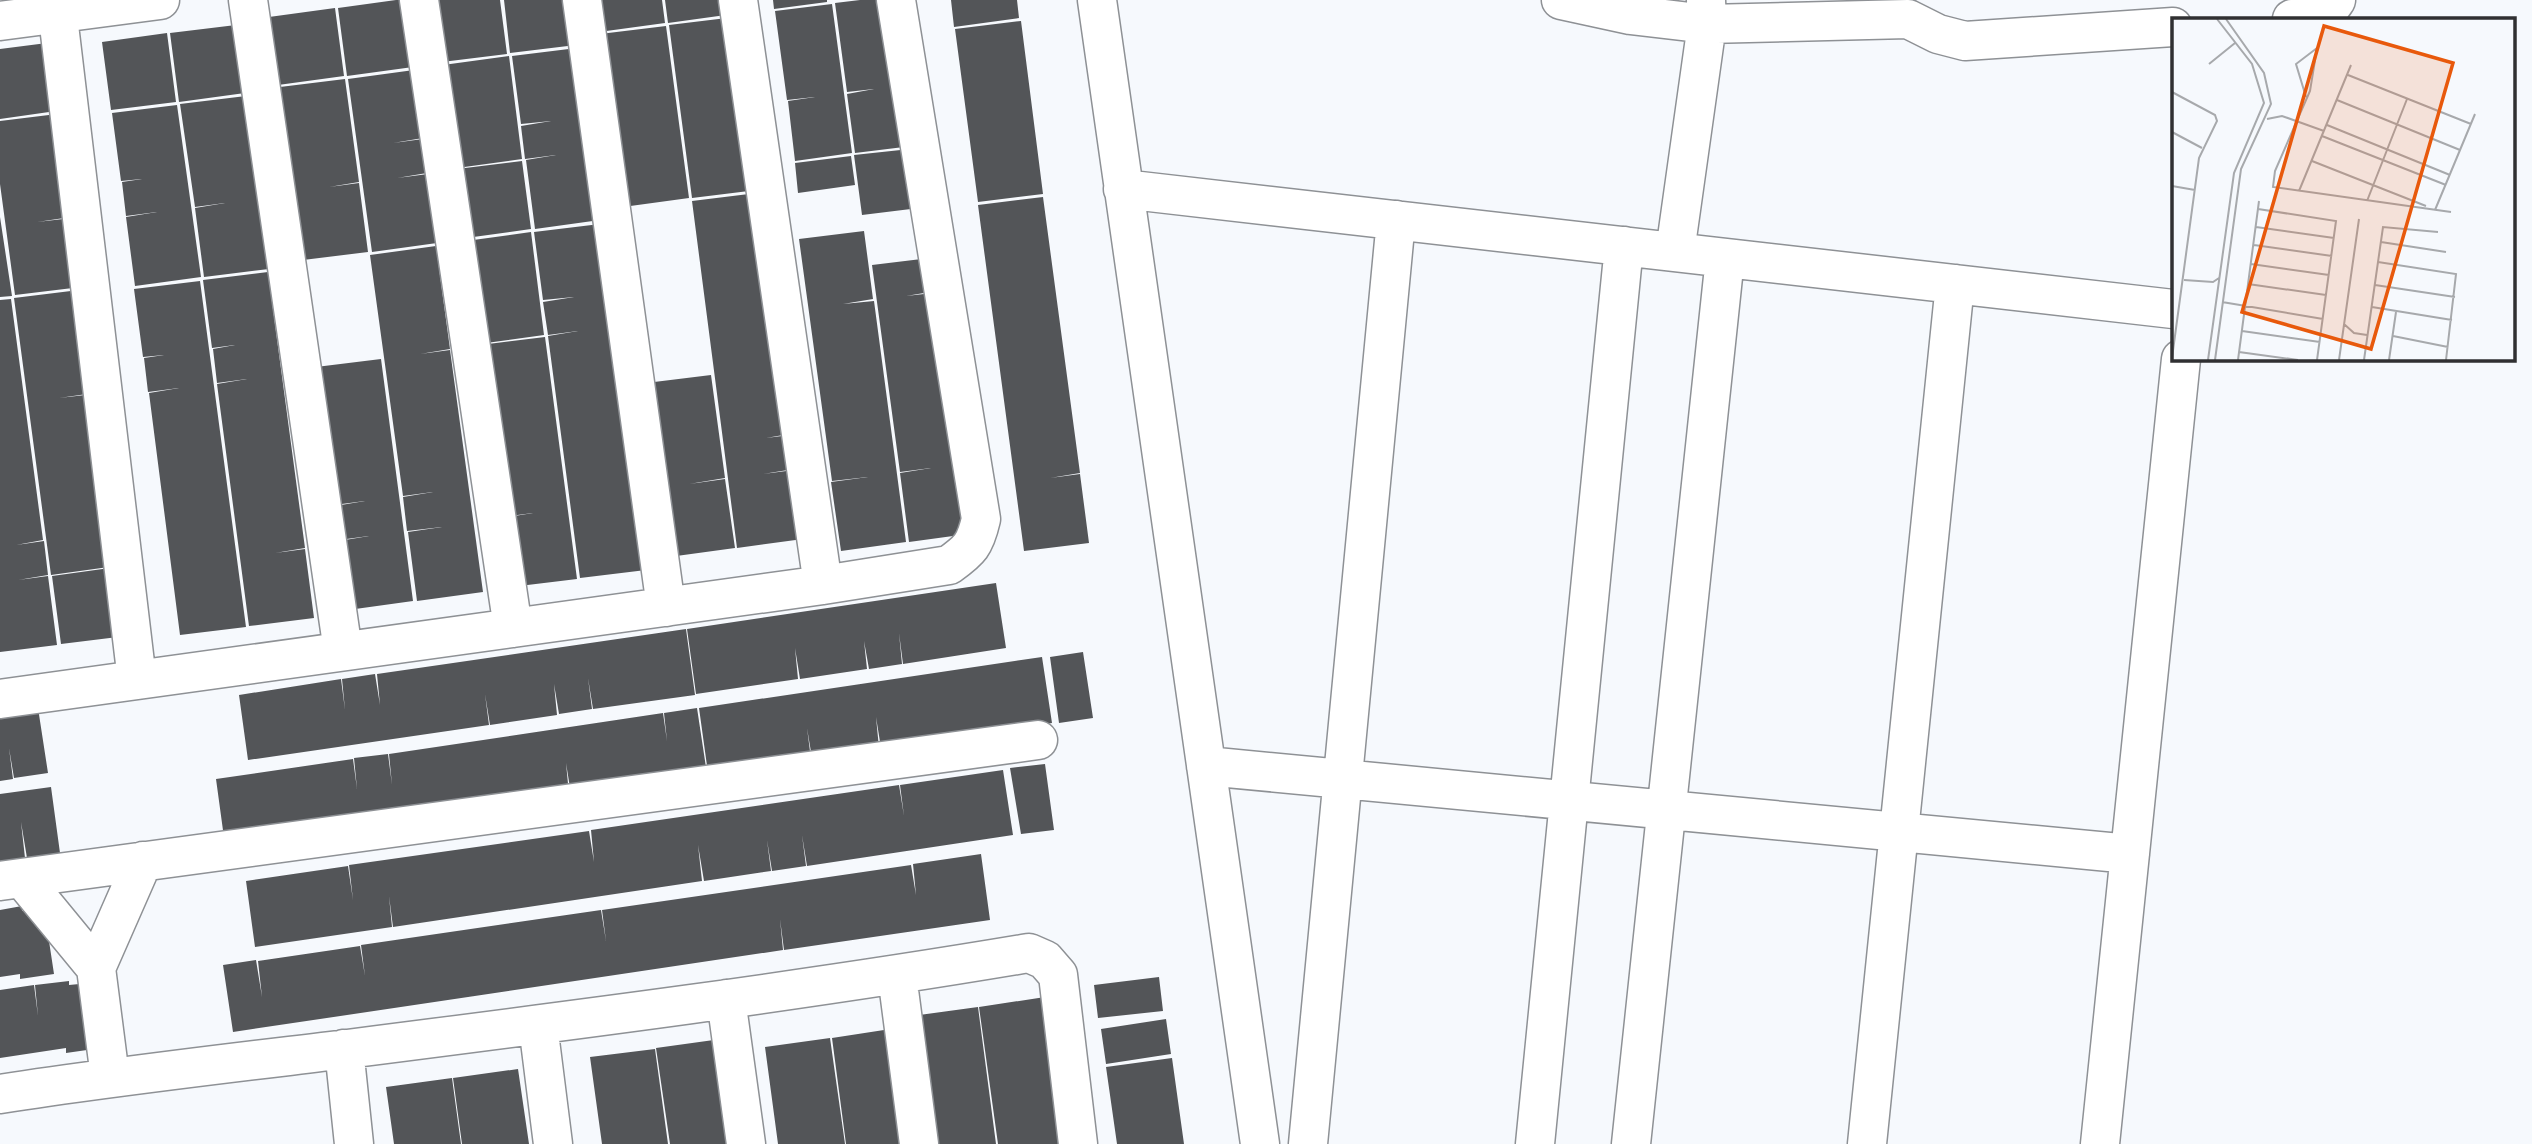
<svg xmlns="http://www.w3.org/2000/svg" width="2532" height="1144" font-family="Mulish,sans-serif">
	<style>
		.building { fill: #535558 }
		.lines { fill: none; stroke-linecap: round; stroke-linejoin: round }
		.street-casing { stroke: #8e9195; stroke-width: 41 }
		.street { stroke: #fff; stroke-width: 38 }
		.inset-road { fill: none; stroke: #a7a9ac; stroke-width: 2 }
		.view { fill: #e8590c; fill-opacity: 0.15; stroke: #e8590c; stroke-width: 3.5 }
		.inset-edge { fill: none; stroke: #303032; stroke-width: 3.5 }
	</style>
	<rect width="100%" height="100%" fill="#f6f9fd"/>
	<path class="building" d="M396 0H404L413 67 347 76 338 8Z
		M433 0H500L507 54 442 62Z
		M504 0H570L576 45 510 53Z
		M595 0H662L665 23 599 32Z
		M665 0H731L733 14 668 23Z
		M773 0H827V2L774 9Z
		M860 0H892L912 146 855 153 847 94 874 89 847 92 835 3Z
		M951 0H1017L1019 18 954 27Z
		M832 4 852 153 795 161 788 101 815 97 787 100 775 11Z
		M335 8 344 76 278 85 269 17Z
		M735 17 757 190 692 198 669 25Z
		M1021 21 1043 194 978 202 955 29Z
		M236 25 245 93 179 102 170 33Z
		M666 26 689 198 623 207 600 34Z
		M167 33 176 102 111 110 102 42Z
		M47 43 56 111 0 119V49Z
		M577 48 600 220 535 229 526 160 556 155 525 159 521 126 551 121 521 124 512 56Z
		M509 56 522 159 457 168 443 65Z
		M414 70 423 138 393 143 423 139 427 173 397 178 428 174 437 243 372 252 348 79Z
		M345 79 359 182 329 187 359 183 368 252 303 260 280 87Z
		M246 96 269 269 204 277 195 208 225 203 195 207 180 104Z
		M177 105 201 277 135 286 126 217 157 212 126 216 122 182 142 179 121 181 112 113Z
		M57 114 71 217 37 222 72 218 81 287 15 295 0 184V121Z
		M910 149 919 208 862 215 854 155Z
		M851 156 855 185 798 193 795 163Z
		M522 161 531 229 466 238 457 169Z
		M757 193 789 434 766 438 790 435 794 469 763 474 794 470 803 539 737 548 692 201Z
		M1043 197 1080 473 1050 478 1080 474 1089 543 1024 551 978 205Z
		M0 217 12 296 0 297Z
		M600 224 646 570 580 578 548 336 578 331 548 335 543 302 574 297 543 300 534 232Z
		M864 231 873 299 843 304 874 301 906 542 841 551 831 482 868 477 832 481 799 239Z
		M531 232 544 335 479 344 466 241Z
		M436 246 450 349 420 354 450 350 483 592 417 601 408 532 442 527 407 531 403 497 433 492 403 496 370 255Z
		M938 257 942 290 906 296 942 292 975 533 909 542 900 473 931 468 900 472 872 265Z
		M268 272 305 548 275 553 305 549 314 618 249 626 217 384 247 379 217 383 213 349 235 345 212 348 203 280Z
		M200 281 246 627 180 635 149 393 179 388 148 392 144 358 164 355 143 357 134 289Z
		M79 290 94 393 59 398 94 394 116 566 51 575 14 298Z
		M11 299 43 540 16 545 44 541 48 575 18 580 48 576 57 645 0 652V300Z
		M545 337 577 579 511 587 502 518 533 513 502 517 480 345Z
		M381 359 413 601 348 610 339 541 369 536 339 540 335 506 365 501 334 505 316 367Z
		M711 375 725 478 689 484 725 479 735 548 669 557 646 383Z
		M117 567 126 636 61 644 52 576Z
		M996 583 1006 648 903 664 899 633 902 664 869 669 864 641 867 669 800 679 795 648 798 679 696 694 687 629Z
		M686 629 695 695 593 709 588 678 592 709 559 714 554 684 557 715 490 725 485 694 489 725 248 760 239 695 341 679 345 710 342 679 375 674 380 705 377 674Z
		M1083 652 1093 718 1059 723 1050 657Z
		M1042 657 1052 723 881 748 876 717 879 748 812 758 807 728 811 759 708 773 699 708Z
		M38 708 48 773 14 778 9 748 13 779 0 781V714Z
		M697 708 707 774 571 794 566 763 569 794 225 845 216 779 353 759 357 789 354 758 388 754 392 785 389 754 663 713 667 741 664 713Z
		M1045 764 1054 830 1021 834 1010 768Z
		M1003 770 1013 835 807 866 802 835 806 866 772 871 767 840 771 871 704 881 698 845 702 881 393 927 389 896 392 927 255 947 246 881 348 866 353 900 349 865 589 831 594 862 591 830 899 785 904 816 900 785Z
		M51 787 60 853 27 858 21 822 25 858 0 861V794Z
		M981 854 990 920 784 950 780 919 783 950 233 1032 223 965 256 960 262 997 258 961 360 946 365 976 361 945 601 910 606 941 602 910 911 865 916 895 913 864Z
		M22 906V911L44 908 54 974 20 979V974L0 977V910Z
		M1159 977 1163 1011 1098 1018 1094 985Z
		M69 981V985L90 983 101 1048 66 1053V1048L0 1058V990L34 985 38 1016 35 985Z
		M1045 997 1065 1144H998L979 1007Z
		M978 1007 996 1144H930L912 1016Z
		M1166 1019 1171 1054 1106 1064 1101 1029Z
		M897 1028 913 1144H846L832 1038Z
		M830 1038 845 1144H778L765 1047Z
		M721 1039 730 1144H670L656 1048Z
		M655 1049 668 1144H602L590 1057Z
		M1172 1058 1184 1144H1117L1106 1067Z
		M518 1069 529 1144H462L453 1078Z
		M452 1078 461 1144H394L386 1087Z"/>
	<g class="lines">
		<defs>
			<path id="street" d="M56 0 137 680
				M248 0 343 651
				M419 0 513 628
				M582 0 666 607
				M738 0 823 585
				M1097 0 1260 1144
				M1561 0 1630 15 1707 24 1908 19 1938 34 1965 41 2173 27
				M2292 19C2310 18 2326 17 2336 0
				M0 21 160 0
				M1123 189 2173 309
				M1675 252 1707 24 1706 0
				M0 699 823 585 949 565C970 550 975 545 981 519L896 0
				M1206 766 2130 854
				M22 878 96 968
				M0 881 1038 740
				M897 975 919 1144
				M726 999 746 1144
				M538 1025 553 1144
				M344 1049 354 1144
				M110 1077 96 968 143 861
				M0 1094C115 1076 231 1063 347 1049 575 1020 803 991 1029 953L1045 960 1058 975 1078 1144
				M1308 1144 1396 220
				M1535 1144 1624 246
				M1631 1144 1725 258
				M1867 1144 1955 284
				M2100 1144 2181 359"/>
		</defs>
		<use href="#street" class="street-casing"/>
		<use href="#street" class="street"/>
	</g>
	<g transform="translate(2172 18)">
		<rect width="343" height="343" fill="#f6f9fd"/>
		<path class="inset-road" d="M37 46 63 25M176 57 299 106M0 74 43 97 45 103 27 140 0 340M134 79 124 46 145 30 138 73 103 153 101 169 279 194M165 82 288 132M95 101 110 98 152 113M155 107 278 157M0 114 30 130M150 118 274 167M140 143 254 188M0 168 23 172M127 173 179 47M195 183 235 81M86 191 164 203 145 342M263 192 303 96M84 209 162 220M209 224 274 234M82 227 160 238M206 244 284 256 274 342M79 246 157 257M12 262 41 264 47 260M76 266 154 277M203 267 283 279M50 284 151 301M200 289 280 302M172 306 182 315 195 317M70 313 148 324M221 318 276 329M67 334 126 342M36 342 62 155 92 85 80 46 45 1M43 342 69 151 99 86 92 55 54 1M66 342 87 183M167 342 187 201M192 342 211 209 266 214M217 342 224 294"/>
		<path class="view" d="M152 8 281 45 199 331 70 294Z"/>
		<rect width="343" height="343" class="inset-edge"/>
	</g>
</svg>
